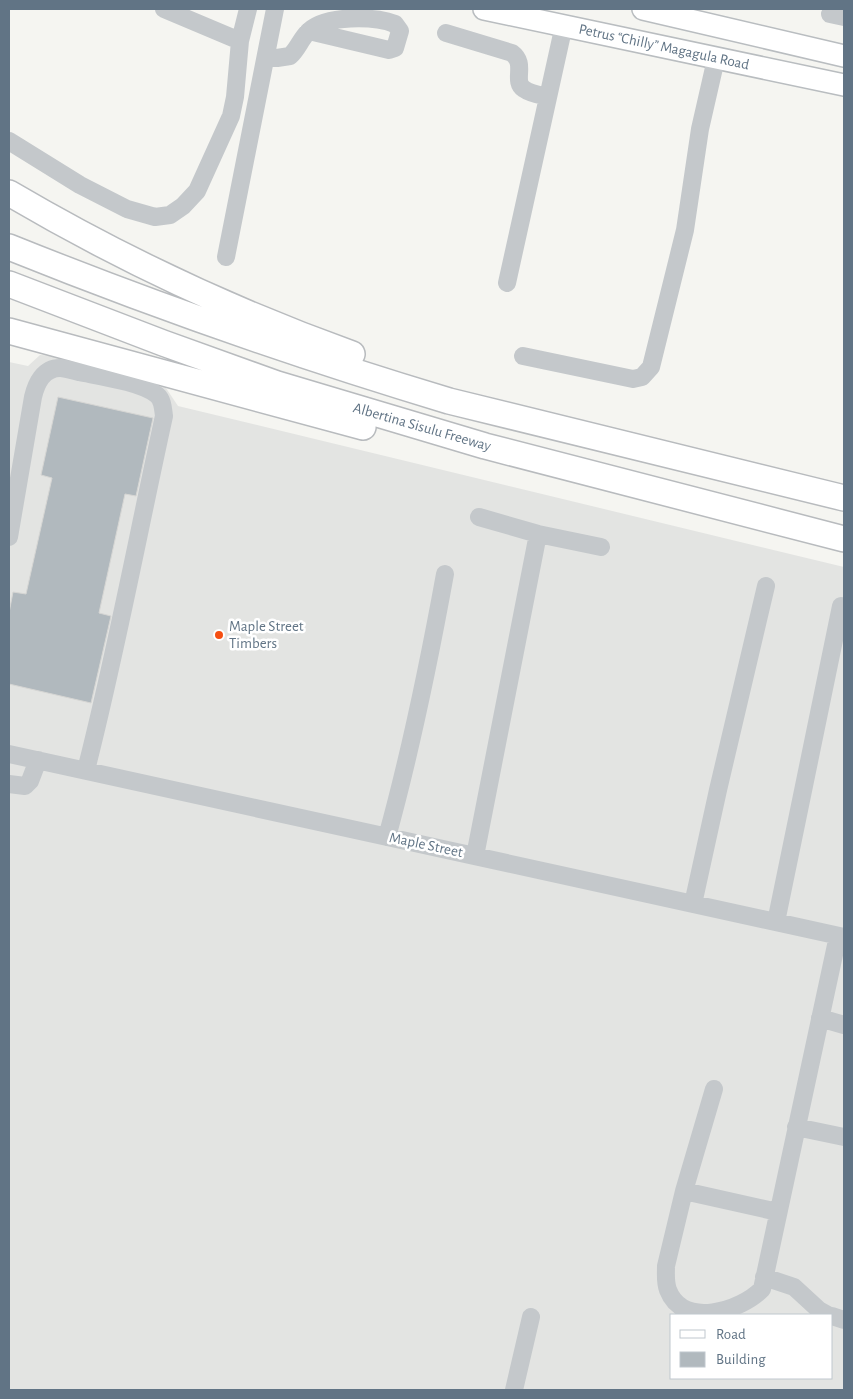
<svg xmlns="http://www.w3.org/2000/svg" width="853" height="1399" font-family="'Alegreya Sans',sans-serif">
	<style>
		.built { fill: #e3e4e2; fill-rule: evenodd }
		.building { fill: #b1b9be; stroke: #d6d6d4 }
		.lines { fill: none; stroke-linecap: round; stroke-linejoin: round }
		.major-casing { stroke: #b9bdc0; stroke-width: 24 }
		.highway-casing { stroke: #b8bbbe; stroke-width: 28 }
		.minor { stroke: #c4c8cb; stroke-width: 18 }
		.major { stroke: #fff; stroke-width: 21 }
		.highway { stroke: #fff; stroke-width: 25 }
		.poi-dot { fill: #f54e11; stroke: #fff; stroke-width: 2 }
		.labels { text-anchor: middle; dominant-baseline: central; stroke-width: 5; stroke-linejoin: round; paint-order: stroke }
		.street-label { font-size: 15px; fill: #617485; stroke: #fff }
		.poi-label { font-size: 15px; fill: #617485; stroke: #fff; text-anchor: start }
	</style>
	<rect width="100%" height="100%" fill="#f5f5f1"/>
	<path class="built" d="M40 355 57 356 164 385 178 406 844 567V1390H9V362L28 366ZM672 1315H832V1378H672Z"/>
	<path class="building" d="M58 397 153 418 136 496 125 494 99 613 111 616 91 703 9 684V613L13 592 26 594 52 478 41 475Z"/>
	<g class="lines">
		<defs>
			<path id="major" d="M484 9 844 85
				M643 9 844 56"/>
			<path id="highway" d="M9 193C118 257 232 311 352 354
				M9 247C153 305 299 356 449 401L844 498
				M9 284 163 343 277 384 485 446 844 539
				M9 331 363 427"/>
		</defs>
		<use href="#major" class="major-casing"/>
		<use href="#highway" class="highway-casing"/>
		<path class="minor" d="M164 9 240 41
			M830 14 844 17
			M446 33 512 53C527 64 512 81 524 89 531 94 540 95 548 97
			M266 57 277 58 290 56C298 49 301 38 309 31 326 15 374 16 395 24L400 31 395 48 389 50 309 31
			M9 141 80 185 127 209 155 217 170 215 183 206 197 191 231 116 235 97 240 41 248 9
			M226 257 275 9
			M507 283 564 25
			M523 356 633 379 642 377 651 367 685 230 700 129 716 59
			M479 517 538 534 601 547
			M9 537 33 397C36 384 43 368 60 368 65 368 73 371 79 372 98 376 142 382 157 395 163 400 163 409 164 416 138 534 116 653 86 770
			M9 754 844 937
			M9 784 25 786 30 781 38 760
			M387 837C411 750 429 662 445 574
			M475 856 538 534
			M693 904 718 790 766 586
			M776 922 841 606
			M820 1018 844 1025
			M714 1089 684 1191 666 1266C666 1274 665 1282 668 1290 683 1329 741 1311 762 1289L838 936
			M796 1127 844 1137
			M684 1191 778 1212
			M764 1277 794 1287 819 1310 828 1315
			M832 1316 844 1320
			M514 1390 531 1317"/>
		<use href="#major" class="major"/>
		<use href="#highway" class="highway"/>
	</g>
	<circle class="poi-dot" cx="219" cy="635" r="5"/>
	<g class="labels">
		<g class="street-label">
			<text transform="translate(664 47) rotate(12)">Petrus “Chilly” Magagula Road</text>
			<text transform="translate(422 427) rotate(16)">Albertina Sisulu Freeway</text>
			<text transform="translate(426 845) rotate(12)">Maple Street</text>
		</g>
		<g class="poi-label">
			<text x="229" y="626">Maple Street<tspan x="229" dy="17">Timbers</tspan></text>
		</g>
	</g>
	<rect width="853" height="1399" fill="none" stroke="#617485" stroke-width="20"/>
	<rect x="670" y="1314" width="162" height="65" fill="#ffffff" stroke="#c0c7ce"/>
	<rect x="680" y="1330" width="25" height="8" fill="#ffffff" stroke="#c0c7ce"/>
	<text x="716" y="1339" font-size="15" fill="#617485">Road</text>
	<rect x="680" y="1352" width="25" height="15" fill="#b1b9be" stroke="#c0c7ce"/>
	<text x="716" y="1364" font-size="15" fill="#617485">Building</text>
</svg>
